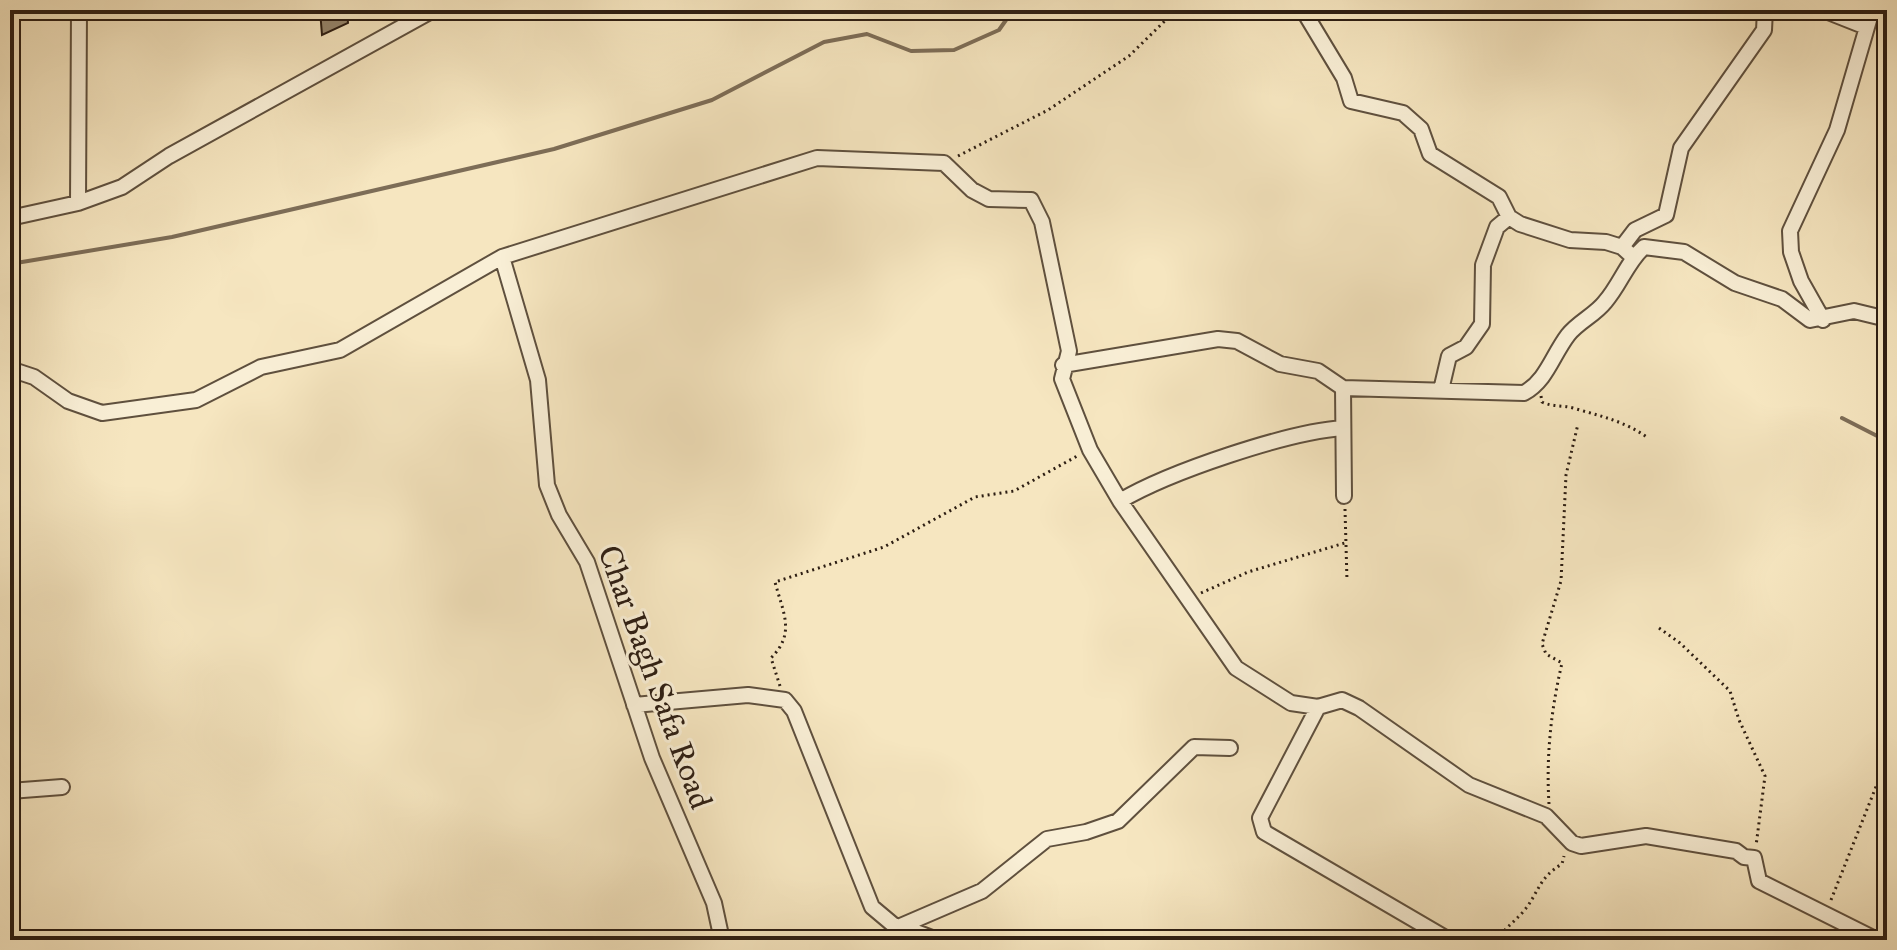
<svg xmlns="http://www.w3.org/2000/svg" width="1897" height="950" font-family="'IM FELL Great Primer',serif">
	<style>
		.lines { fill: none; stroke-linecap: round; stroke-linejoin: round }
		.stream { stroke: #7d6d57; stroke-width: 4 }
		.building { fill: #96866d; stroke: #2d1e13; stroke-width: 2 }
		.minor-casing { stroke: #5f503e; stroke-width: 18 }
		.path { stroke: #2d1e13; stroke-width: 3; stroke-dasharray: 2 4; stroke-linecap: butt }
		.minor { stroke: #f9efd6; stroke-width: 14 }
		.labels { text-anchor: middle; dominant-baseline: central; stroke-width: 6; stroke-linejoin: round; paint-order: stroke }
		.street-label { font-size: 32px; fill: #2d1e13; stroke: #f9efd6 }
	</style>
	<rect width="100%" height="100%" fill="#f6e6c0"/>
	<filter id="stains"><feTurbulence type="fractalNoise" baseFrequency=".0025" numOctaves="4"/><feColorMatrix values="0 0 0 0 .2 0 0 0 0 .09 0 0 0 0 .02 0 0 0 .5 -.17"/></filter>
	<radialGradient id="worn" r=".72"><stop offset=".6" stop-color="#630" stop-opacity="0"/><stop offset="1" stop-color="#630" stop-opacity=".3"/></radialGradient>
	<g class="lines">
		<path class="stream" d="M10 264 172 237 554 149 712 100 824 42 867 34 911 51 954 50 999 30 1013 10
			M1842 418 1887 441"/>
	</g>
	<path class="building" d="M320 10H347L348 23 322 35Z"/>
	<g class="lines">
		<defs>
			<path id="minor" d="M1303 10 1344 78 1351 101 1403 113 1421 129 1430 154 1499 197 1509 217 1520 224 1570 240 1606 242 1622 247 1633 257
				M1823 10 1866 27
				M78 203 79 10
				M10 218 78 203 122 187 169 156 433 10
				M1622 247 1635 230 1666 215 1681 148 1764 30 1765 10
				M502 257 817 158 944 163 972 190 989 199 1031 200 1042 222 1069 351 1062 379 1090 450 1120 501 1236 668 1291 703 1318 707 1342 700 1359 708 1469 785 1546 816 1572 843 1581 846 1646 836 1736 851 1744 857 1754 858 1759 881 1877 940
				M1823 320 1801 281 1791 252 1790 231 1837 130 1872 10
				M1063 365 1218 339 1237 341 1280 364 1318 371 1343 388 1524 393C1547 380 1552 356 1568 335 1578 322 1595 315 1605 302 1620 285 1627 262 1644 247L1684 252 1735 283 1782 299 1810 320 1854 311 1887 319
				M10 369 34 377 68 401 102 413 196 400 261 367 340 350 502 257 538 380 547 485 559 515 587 562 652 758 714 903 722 940
				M1343 388 1344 496
				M1441 390 1449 356 1466 347 1482 324 1483 265 1497 227 1509 217
				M1120 501C1169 472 1287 432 1343 428
				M634 705 748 695 785 700 794 711 872 907 903 933 904 940
				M1318 707 1260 818 1264 832 1449 940
				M10 791 62 787
				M896 928 982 891 1047 839 1086 832 1118 821 1194 747 1230 748
				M903 933 916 932 937 940"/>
		</defs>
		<use href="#minor" class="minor-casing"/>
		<path class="path" d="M958 156 1048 110 1129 56 1176 10
			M1541 396 1542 402C1552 407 1562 405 1573 408 1600 416 1625 421 1648 438
			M1345 509 1347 581
			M1201 593 1248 572 1348 542
			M1659 628 1680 643 1730 691 1739 720 1765 776 1756 846
			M780 686 771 658C796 633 783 613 775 582L884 547 975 497 1014 491 1079 455
			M1549 804C1546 756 1551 710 1562 663L1546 654 1542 644 1561 581 1566 475 1578 424
			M1831 900 1887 759
			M1497 940C1505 928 1514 922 1523 912 1539 893 1538 878 1562 864L1564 856"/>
		<use href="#minor" class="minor"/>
	</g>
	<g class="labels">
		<g class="street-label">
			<text transform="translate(655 677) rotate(70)">Char Bagh Safa Road</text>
		</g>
	</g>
	<rect width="1897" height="950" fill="none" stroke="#f6e6c0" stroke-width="40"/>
	<rect x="12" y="12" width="1873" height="926" fill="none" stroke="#2d1e13" stroke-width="4"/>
	<rect x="20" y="20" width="1857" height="910" fill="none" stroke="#2d1e13" stroke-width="2"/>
	<rect width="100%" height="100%" filter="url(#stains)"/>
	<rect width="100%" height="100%" fill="url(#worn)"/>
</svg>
